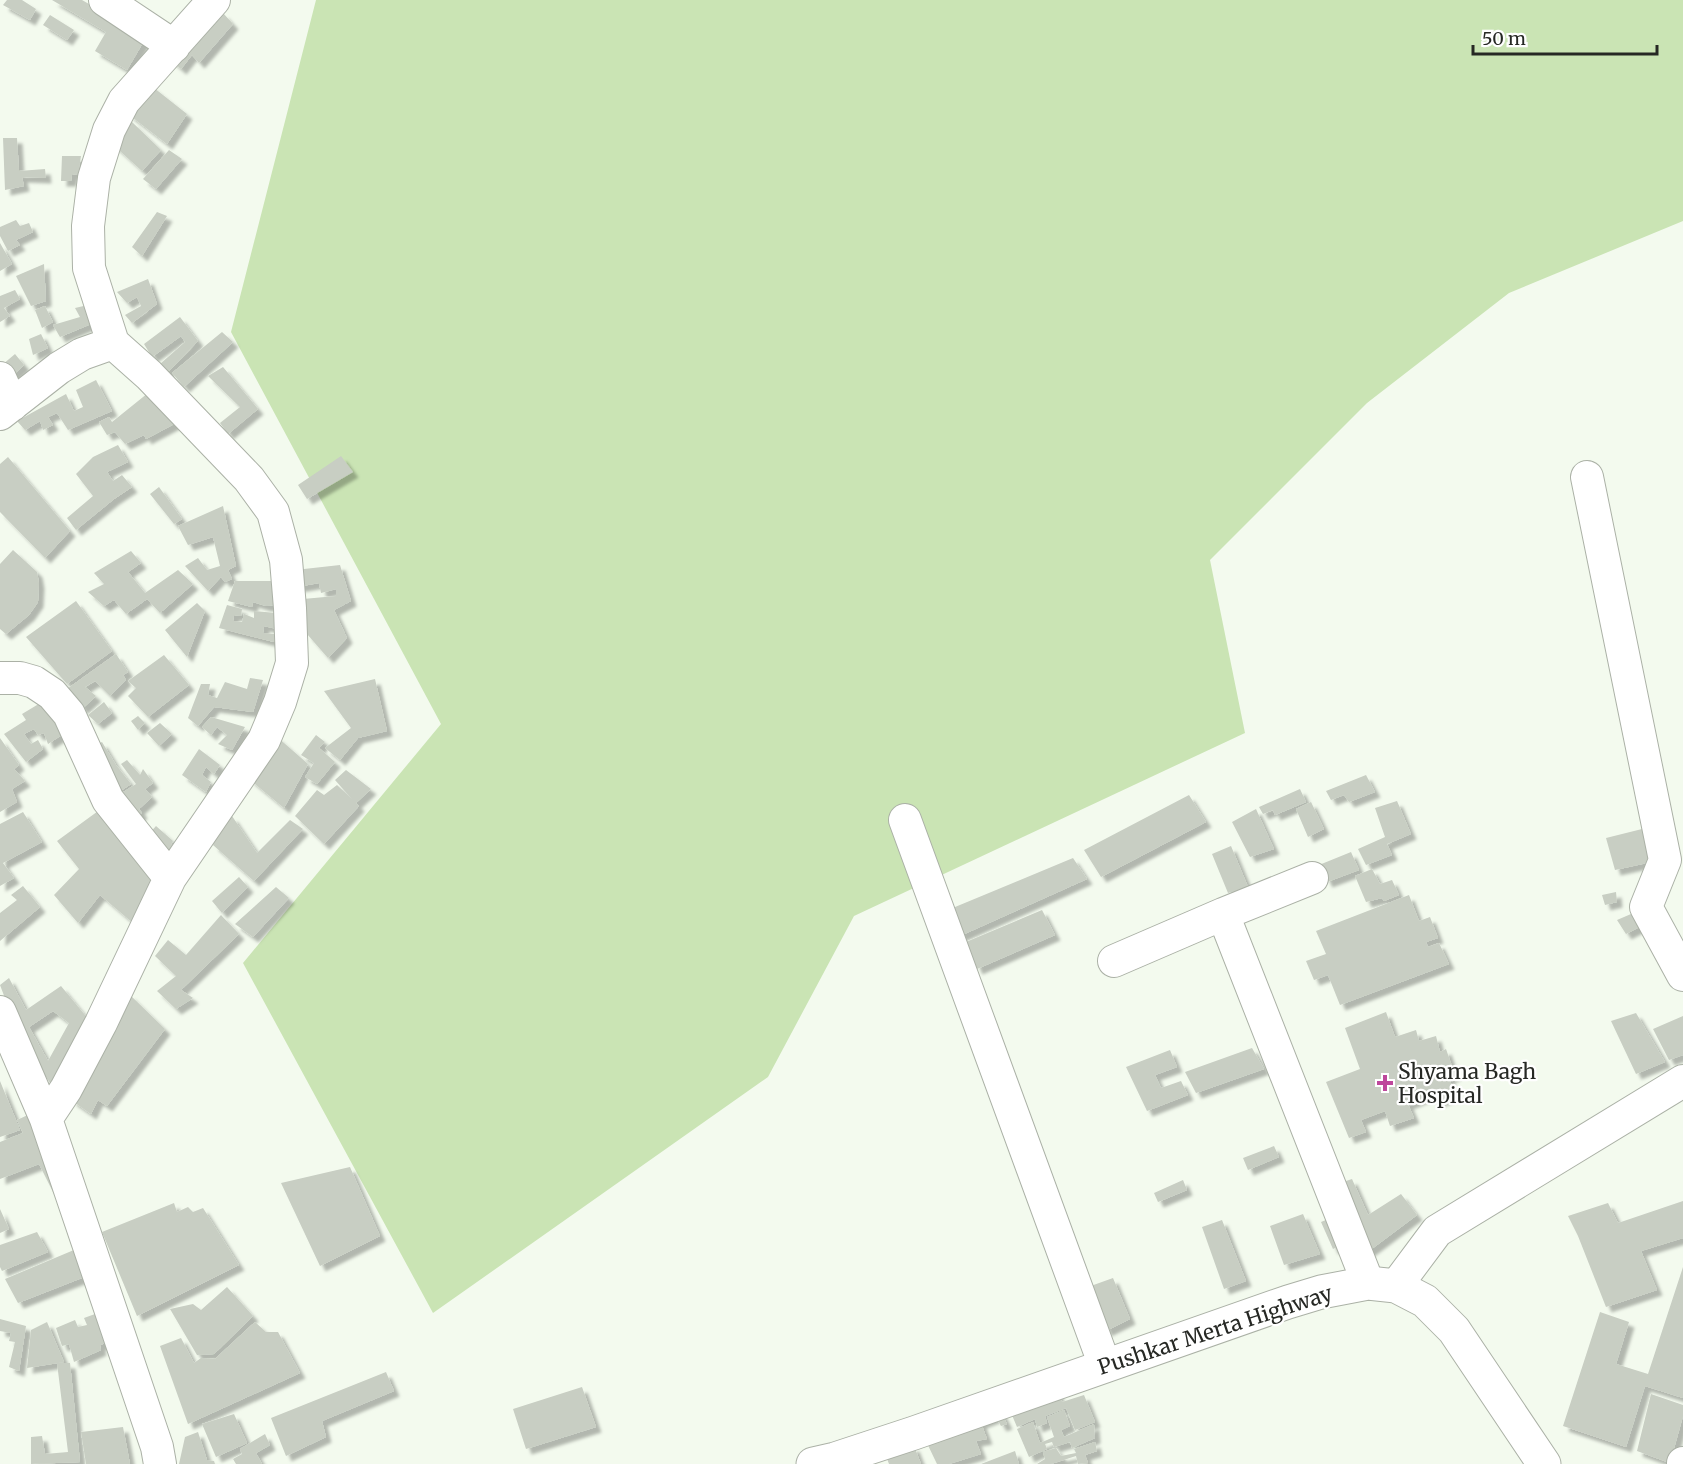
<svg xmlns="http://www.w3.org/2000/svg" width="1683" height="1464" font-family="Merriweather,serif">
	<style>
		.green { fill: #cae4b4 }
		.building { fill: #c8cec3; fill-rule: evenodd; filter: url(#shadow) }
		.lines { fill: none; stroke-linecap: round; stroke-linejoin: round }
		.minor-casing { stroke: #abb1a6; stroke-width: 34 }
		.highway-casing { stroke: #abb1a6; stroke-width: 35 }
		.minor { stroke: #fff; stroke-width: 32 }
		.highway { stroke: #fff; stroke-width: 33 }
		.poi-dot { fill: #be479c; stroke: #fff; stroke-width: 2 }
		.labels { text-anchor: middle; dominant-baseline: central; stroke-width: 4.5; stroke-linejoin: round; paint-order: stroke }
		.poi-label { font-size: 21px; fill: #262824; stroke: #fff; text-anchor: start }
		.street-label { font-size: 21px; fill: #262824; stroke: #fff }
	</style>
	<defs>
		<filter id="shadow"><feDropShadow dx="5.5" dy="5.5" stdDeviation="1.5" flood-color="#0004"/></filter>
	</defs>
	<rect width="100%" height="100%" fill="#f3faee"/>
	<path class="green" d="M316 0H1683V221L1509 293 1367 403 1210 560 1245 733 854 916 768 1077 433 1313 243 963 441 724 231 332Z"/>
	<path class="building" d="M7 0H22L36 9 30 20 3 5Z
		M52 0H82L113 18 148 34 127 70 95 51 106 32Z
		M223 13 233 24 199 63 192 55 181 69 168 58Z
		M50 15 74 30 67 40 43 25Z
		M149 84 187 114 167 144 128 114Z
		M132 122 161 150 142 171 110 142Z
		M3 138H17L19 171 45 169 46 178 22 177 24 186 5 190Z
		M169 150 182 159 156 189 143 179Z
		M62 156H81L78 175 72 174 71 181H61Z
		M157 212 167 216 142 256 132 247Z
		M16 220 20 226 29 223 33 232 16 240 20 245 8 251 0 236V227Z
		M0 243 12 264 0 271Z
		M44 264 46 301 31 306 16 276Z
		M148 279 157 304 132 323 125 315 141 306 137 297 127 303 117 292Z
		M15 290 20 299 4 308 10 316 0 322V296Z
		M88 305 91 324 60 337 53 325 80 317 75 308Z
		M45 306 53 322 42 328 35 310Z
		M180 317 198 341 166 374 160 364 185 342 181 336 152 357 144 344Z
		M222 332 233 342 184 387 172 373Z
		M41 334 48 348 33 355 29 339Z
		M15 354 24 365 10 378 2 365Z
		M223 367 258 409 228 434 220 423 240 407 208 376Z
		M96 380 112 411 68 430 57 413 48 417 53 425 43 430 40 421 25 430 17 421 66 394 74 411 83 407 76 390Z
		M153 389 176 423 146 439 144 435 125 444 115 432 107 435 99 422 109 417 112 422Z
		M118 445 128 462 107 472 113 481 122 475 132 487 114 499 76 530 67 518 93 496 76 474 93 457Z
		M341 456 353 472 307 499 298 485Z
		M8 457 70 531 45 558 0 512V464Z
		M159 487 182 519 174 524 150 494Z
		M223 506 236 566 228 570 232 579 225 582 221 577 208 591 185 566 198 558 207 570 220 566 213 537 188 545 178 526Z
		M13 550 37 572 39 583 38 602 29 615 6 634 0 629V564Z
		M131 551 141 563 128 572 145 593 178 570 193 584 160 613 147 599 126 614 114 600 104 606 88 592 104 584 94 573Z
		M340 565 351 601 334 610 347 638 328 658 307 634 303 599 336 596V589L321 593 319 583 297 587 295 570Z
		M235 581H279V605L266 606 253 602 252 607 228 601Z
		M76 601 112 651 67 684 26 637Z
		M197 603 205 611 187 657 165 630Z
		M227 605 242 609 241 616 234 615 233 621 242 622 244 614 254 618V611L276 613 277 629 264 626 263 633 275 634 274 642 219 628Z
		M116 654 128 672 123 675 126 680 110 696 95 681 85 687 96 696 82 709 67 689Z
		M164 655 189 685 148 717 128 696 136 688 128 681Z
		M250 678 263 680 253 712 214 707 198 726 188 718 201 684H210L208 695 217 698 225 682 247 689Z
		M375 679 387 731 358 738 340 760 325 748 351 728 324 691Z
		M52 696 74 727 48 744 44 733 38 735 34 729 24 734 31 744 38 740 43 749 26 762 4 734 26 720 22 714Z
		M104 702 112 713 98 724 88 715Z
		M138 716 145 723 138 730 131 721Z
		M211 717 245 727 232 750 218 744 227 735 217 727 211 735 202 727Z
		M160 723 172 734 159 746 147 733Z
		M316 735 325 742 319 748 335 762 317 784 305 777 314 763 301 755Z
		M276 736 308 764 284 808 249 779Z
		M0 738 19 765 14 769 25 781 12 789 17 802 0 812Z
		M102 742 116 765 131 784 119 792 88 749Z
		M199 749 220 765 214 774 206 767 202 775 211 782 206 792 182 775Z
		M127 760 140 775 143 769 153 783 145 789 152 797 139 809 142 813 134 821 114 798 136 784 121 764Z
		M346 770 371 789 356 803 359 806 324 844 295 816 317 790 324 795 337 785 352 799 335 780Z
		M1366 775 1375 792 1349 802 1344 795 1331 800 1326 791Z
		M1300 789 1306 802 1275 815 1273 810 1263 814 1259 807Z
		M1189 795 1206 822 1101 877 1084 850Z
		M1397 801 1411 834 1387 844 1392 855 1366 865 1358 849 1385 837 1375 808Z
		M1311 802 1324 829 1308 837 1296 809Z
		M105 806 161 868 133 923 100 895 78 923 54 895 79 869 57 841Z
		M1256 809 1274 849 1250 857 1232 822Z
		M23 812 42 842 3 863 14 878 0 886V824Z
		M232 816 257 853 290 820 303 829 254 881 213 845 219 829Z
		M156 826 173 841 171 844 175 847 168 859 148 835Z
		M1646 828 1656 861 1615 870 1606 838Z
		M1231 846 1248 887 1228 893 1212 854Z
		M1351 852 1359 870 1327 882 1319 865Z
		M1073 858 1087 879 960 936 943 912Z
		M1372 869 1380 884 1392 880 1399 895 1384 901 1382 898 1366 902 1355 876Z
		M239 877 248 887 222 913 212 901Z
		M23 886 40 907 0 941V913L17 900 11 895Z
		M276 887 289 898 253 937 235 924Z
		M1616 892 1617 902 1605 905 1602 895Z
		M1409 895 1419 921 1430 917 1438 938 1426 942 1428 947 1439 943 1449 964 1340 1005 1328 975 1314 980 1306 961 1326 954 1316 931Z
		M1042 910 1055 935 977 969 966 942Z
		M1638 911 1647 923 1626 934 1617 920Z
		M221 915 239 934 181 990 193 998 176 1009 157 991 176 976 155 956 168 940 186 955Z
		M9 978 26 1010 61 986 89 1020 50 1083 28 1051 14 1022 0 985ZM53 1011 69 1023 48 1061 29 1027Z
		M129 994 165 1029 107 1106 98 1100 91 1114 71 1100Z
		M1386 1012 1395 1037 1416 1030 1419 1041 1436 1036 1440 1052 1446 1049 1455 1075 1449 1078 1456 1095 1437 1102 1432 1094 1408 1104 1414 1118 1390 1126 1385 1111 1361 1120 1366 1132 1349 1138 1326 1082 1360 1069 1345 1028Z
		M1636 1013 1665 1062 1636 1074 1611 1021Z
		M1683 1016V1055L1669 1060 1653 1029Z
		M1252 1048 1264 1069 1196 1093 1185 1072Z
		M1170 1050 1177 1067 1155 1075 1161 1088 1181 1081 1188 1095 1147 1111 1126 1067Z
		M0 1081 20 1130 0 1137Z
		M30 1114 63 1212 39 1164 0 1179V1142L23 1133 17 1120Z
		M1274 1146 1279 1157 1248 1170 1243 1158Z
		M350 1167 380 1236 320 1266 281 1183Z
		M1352 1179 1368 1215 1401 1194 1417 1215 1365 1254 1340 1183Z
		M1183 1180 1187 1190 1158 1202 1154 1193Z
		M1683 1201V1238L1641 1251 1657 1290 1606 1307 1578 1236 1568 1216 1608 1203 1618 1223Z
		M174 1203 177 1212 188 1207 193 1212 203 1208 239 1265 137 1316 102 1232Z
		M0 1209 9 1229 0 1233Z
		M1303 1214 1320 1254 1284 1265 1270 1226Z
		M1333 1217 1343 1244 1333 1249 1321 1222Z
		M1222 1220 1246 1281 1224 1289 1202 1227Z
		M37 1232 48 1252 2 1271 0 1267V1245Z
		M81 1247 92 1274 18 1303 5 1279Z
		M1683 1267V1398L1645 1386 1626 1447 1563 1426 1600 1312 1629 1322 1616 1364 1648 1374Z
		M1113 1278 1130 1319 1106 1331 1088 1287Z
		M227 1287 253 1316 214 1354 197 1355 170 1309 193 1304 201 1310Z
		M106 1310 109 1342 100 1345 101 1350 74 1362 69 1344 62 1346 56 1328 75 1320 78 1327 87 1325 84 1318Z
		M0 1319 26 1326 19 1371 9 1367 15 1342 9 1341 11 1333 0 1331Z
		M47 1322 64 1362 27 1368 31 1330Z
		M255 1322 266 1332H278L300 1373 188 1424 160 1346 181 1338 194 1363 201 1358 215 1359Z
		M57 1363H70L80 1462 31 1464V1437L42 1436 45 1454 68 1452Z
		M386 1372 394 1391 322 1421 326 1437 286 1456 271 1418Z
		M582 1387 596 1427 526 1449 513 1409Z
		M1056 1390 1062 1402 1084 1395 1095 1422 1075 1430 1066 1408 1045 1416 1047 1423 1037 1427 1035 1419 1017 1427 1009 1408Z
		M1651 1394 1683 1405V1416L1670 1463 1637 1451Z
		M1000 1410 1007 1424 1001 1426 996 1417 981 1423 987 1439 976 1441 981 1454 949 1464H937L925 1439Z
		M1064 1410 1070 1426 1061 1430 1064 1437 1094 1424 1095 1438 1072 1448 1070 1442 1054 1447 1052 1442 1045 1444 1047 1449 1029 1457 1017 1429 1033 1422 1040 1443 1054 1437 1047 1417Z
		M234 1414 247 1443 216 1457 202 1424Z
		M123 1427 130 1464H86L81 1432Z
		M198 1432 207 1460 214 1461 215 1464H179L185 1437Z
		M265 1434 270 1445 256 1453 262 1464H236L233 1459 242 1454 240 1449Z
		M1095 1442 1097 1451 1085 1455 1088 1463 1078 1464 1076 1456 1051 1464H1037L1045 1459 1043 1452 1056 1448 1061 1456 1076 1453 1074 1449Z
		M914 1446 921 1464H889L886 1456Z
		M1015 1451 1019 1464H981Z"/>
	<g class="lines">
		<defs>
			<path id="minor" d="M105 0 174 46
				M0 378 12 405
				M0 414 59 368 82 354 113 343
				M1587 477 1665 860 1646 907 1683 975
				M0 678H20L34 682 52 694 69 714 108 800 170 878
				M905 820 1105 1366
				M1223 914 1368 1283
				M1114 961 1223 914 1312 878
				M0 1012 46 1119 157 1447 160 1464
				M46 1119 66 1089 101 1023 170 878 264 740 280 702 292 663 290 608 286 560 273 512 249 479 149 375 113 343 89 268 88 226 94 178 109 130 124 101 214 0
				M1396 1286 1437 1231 1683 1081
				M1683 1464V1463"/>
			<path id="highway" d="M813 1464 835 1459 914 1433 1288 1302 1321 1292 1368 1283 1396 1286 1425 1301 1454 1330 1544 1464"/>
		</defs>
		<use href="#minor" class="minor-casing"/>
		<use href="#highway" class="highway-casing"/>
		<use href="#minor" class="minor"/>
		<use href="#highway" class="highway"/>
	</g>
	<path class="poi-dot" d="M1382 1074h6v6h6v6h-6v6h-6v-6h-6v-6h6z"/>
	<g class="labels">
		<g class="poi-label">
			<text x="1398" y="1071">Shyama Bagh<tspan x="1398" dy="24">Hospital</tspan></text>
		</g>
		<g class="street-label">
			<text transform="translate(1215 1330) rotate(-18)">Pushkar Merta Highway</text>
		</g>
	</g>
	<path d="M1473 45v9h184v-9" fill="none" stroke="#262824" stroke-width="3"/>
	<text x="1482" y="45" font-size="18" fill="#262824" stroke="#ffffff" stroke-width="4.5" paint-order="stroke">50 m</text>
</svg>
